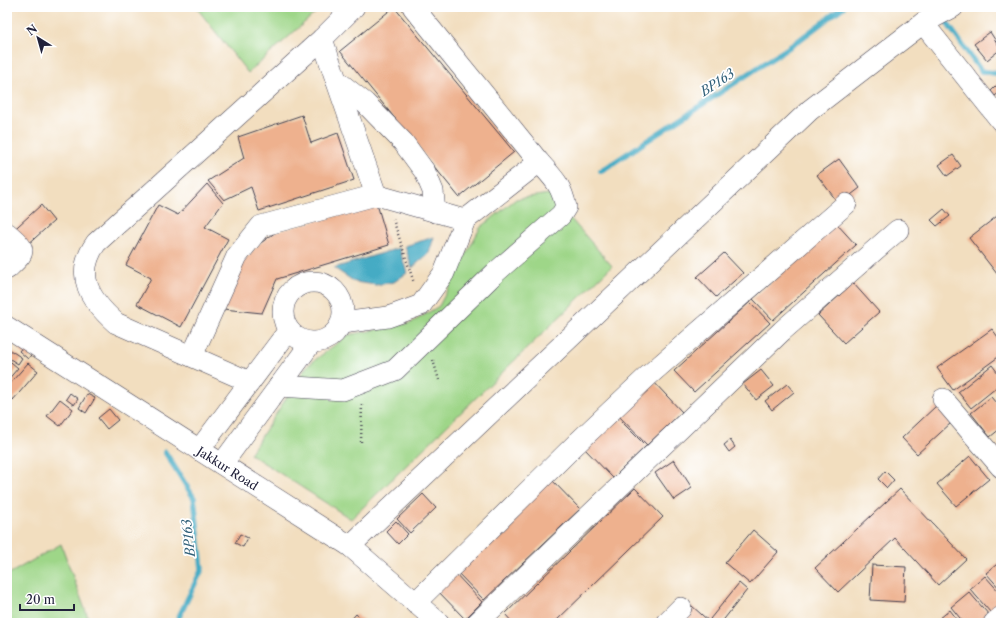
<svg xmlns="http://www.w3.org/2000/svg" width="1008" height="630" font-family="'Libre Caslon Text',serif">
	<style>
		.green { fill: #9ed688; stroke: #607c62 }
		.water { fill: #44abc4; stroke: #336680 }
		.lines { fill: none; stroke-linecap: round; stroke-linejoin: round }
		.stream { stroke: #44abc4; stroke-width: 5.5 }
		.building { fill: #eeb18e }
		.minor-casing { stroke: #413e4f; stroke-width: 22 }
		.path { stroke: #413e4f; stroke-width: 2.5; stroke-dasharray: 1 3; stroke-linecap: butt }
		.minor { stroke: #fff; stroke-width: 21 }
		.labels { text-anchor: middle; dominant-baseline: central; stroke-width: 3.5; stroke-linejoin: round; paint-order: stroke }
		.street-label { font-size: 12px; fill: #22223b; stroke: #fff }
		.water-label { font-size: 13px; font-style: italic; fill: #316079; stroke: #fff }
	</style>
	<rect width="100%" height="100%" fill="#fff"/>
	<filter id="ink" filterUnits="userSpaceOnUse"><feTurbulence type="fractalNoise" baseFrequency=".025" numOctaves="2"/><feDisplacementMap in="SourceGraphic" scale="8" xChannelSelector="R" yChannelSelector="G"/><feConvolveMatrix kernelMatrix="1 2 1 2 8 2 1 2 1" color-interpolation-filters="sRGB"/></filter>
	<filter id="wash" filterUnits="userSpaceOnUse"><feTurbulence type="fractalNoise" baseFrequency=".012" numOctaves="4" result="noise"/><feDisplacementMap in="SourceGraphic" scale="16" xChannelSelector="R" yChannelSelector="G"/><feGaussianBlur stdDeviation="0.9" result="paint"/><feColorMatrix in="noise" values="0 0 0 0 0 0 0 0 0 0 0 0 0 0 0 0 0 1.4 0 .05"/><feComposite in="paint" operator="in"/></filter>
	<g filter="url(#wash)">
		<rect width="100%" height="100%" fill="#f2debf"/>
		<path class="green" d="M196 7H322L248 73Z
			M549 194 612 266 351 519 250 454 307 366 348 335 411 323 439 306 480 228 516 199Z
			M61 544 90 623H7V575Z"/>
		<path class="water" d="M434 237 429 253 412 268 405 246Z
			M399 248 407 273 394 282 376 285 355 282 334 268Z"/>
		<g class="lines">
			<path class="stream" d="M942 16 981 71 1001 74
				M601 171 794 44 843 7
				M165 452 194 498 202 569 176 623"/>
		</g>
		<g id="blocks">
			<path class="building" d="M394 7 514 152 459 197 340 51Z
				M990 32 1001 49 987 60 974 44Z
				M1000 82 1001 91 995 96 991 91Z
				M302 115 311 143 338 133 354 180 259 211 251 187 224 200 208 181 244 158 238 137Z
				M953 155 961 166 947 176 939 165Z
				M839 159 860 188 839 204 817 175Z
				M207 184 223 203 205 227 228 239 181 327 137 304 151 278 126 265 158 205 178 215Z
				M377 204 389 245 277 279 262 313 223 309 243 261 258 245 276 232Z
				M41 205 54 221 7 263V236Z
				M944 209 950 216 937 226 931 220Z
				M1001 213V279L969 238Z
				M836 223 856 245 773 320 753 299Z
				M724 253 743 273 716 297 697 277Z
				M853 283 879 312 844 343 818 315Z
				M750 302 770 323 694 392 674 371Z
				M992 329 1001 341V355L953 390 937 368Z
				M25 344 33 352 28 359 19 351Z
				M7 348 22 358 18 364 7 357Z
				M11 362 18 368 7 381V366Z
				M28 363 38 371 13 400 7 395V387Z
				M992 365 1001 377V384L971 408 958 392Z
				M761 370 774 386 756 400 743 384Z
				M652 380 682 412 647 445 616 413Z
				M787 384 794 392 772 410 765 401Z
				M70 393 78 399 74 405 66 399Z
				M87 394 95 398 86 413 79 408Z
				M991 397 1001 409V428L990 437 971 413Z
				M60 399 73 409 60 426 47 416Z
				M936 406 951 423 917 454 902 438Z
				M109 409 118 420 107 429 98 418Z
				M615 415 646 446 613 478 582 446Z
				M730 440 735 447 729 452 724 445Z
				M970 456 989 479 956 506 937 484Z
				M674 460 692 488 674 500 655 473Z
				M885 471 894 480 887 488 878 479Z
				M550 478 580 509 484 600 455 570Z
				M635 488 663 517 554 623H513L505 614Z
				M900 489 966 559 938 585 895 538 838 592 815 568Z
				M423 494 436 508 410 533 397 519Z
				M396 521 408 534 398 544 386 531Z
				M753 530 778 552 750 584 725 563Z
				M240 534 248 538 243 547 235 543Z
				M1001 561V590L986 573Z
				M872 565 906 567 904 602 870 600Z
				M453 571 482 602 465 619 435 588Z
				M985 576 1001 594V605L991 613 970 589Z
				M739 583 747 590 721 623H714L710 619Z
				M969 592 990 616 981 623H964L951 607Z
				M692 606 711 623H676Z
				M950 610 960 623H934Z
				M356 614 366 623H348Z"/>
		</g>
	</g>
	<g filter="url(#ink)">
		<use href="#blocks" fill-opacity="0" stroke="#413e4f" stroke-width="1"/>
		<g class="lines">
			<defs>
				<g id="minor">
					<path d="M923 23 1001 121"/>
					<path d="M322 39 376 195"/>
					<path d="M336 80 365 103 403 142 425 172 433 191 435 212"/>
					<path d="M7 233C28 251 26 251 7 269"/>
					<circle cx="313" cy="312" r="30"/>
					<path d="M342 323 388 317 421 305 444 273 465 220 539 162 413 7"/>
					<path id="s1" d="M7 327 350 546 439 623"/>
					<path d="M192 356 237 256 261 226 376 195 465 220"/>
					<path d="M250 382 116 323C91 301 73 276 96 243L322 39 354 7"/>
					<path d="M279 386 343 390 395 370 495 273 561 215 566 207C561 184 554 179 539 162"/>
					<path d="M943 399 1001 467"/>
					<path d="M199 450 289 330"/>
					<path d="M222 464 311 343"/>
					<path d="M350 546 810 110 923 23 953 7"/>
					<path d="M415 603 576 444 648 376 846 204"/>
					<path d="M477 623 782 331 898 230"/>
					<path d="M666 623 681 608"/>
					<path d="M994 623 1001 617"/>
				</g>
			</defs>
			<use href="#minor" class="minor-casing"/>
			<path class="path" d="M393 219 414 283
				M433 360 439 380
				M361 442 362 403"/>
			<use href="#minor" class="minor"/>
		</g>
	</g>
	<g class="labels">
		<g class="street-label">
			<text stroke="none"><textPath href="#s1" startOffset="262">Jakkur Road</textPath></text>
		</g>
		<g class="water-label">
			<text transform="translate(717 82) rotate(-33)">BP163</text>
			<text transform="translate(188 538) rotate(-96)">BP163</text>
		</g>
	</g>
	<rect width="1008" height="630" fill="none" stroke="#fff" stroke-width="24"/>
	<g transform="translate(38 38) rotate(323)" stroke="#ffffff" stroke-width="3" paint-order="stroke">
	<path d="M0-3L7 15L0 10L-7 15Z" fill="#22223b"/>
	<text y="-6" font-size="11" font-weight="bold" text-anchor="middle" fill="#22223b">N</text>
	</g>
	<path d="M20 604v6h54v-6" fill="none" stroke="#22223b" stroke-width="2"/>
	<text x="26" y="604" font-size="12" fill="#22223b" stroke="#ffffff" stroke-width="3" paint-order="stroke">20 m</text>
</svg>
